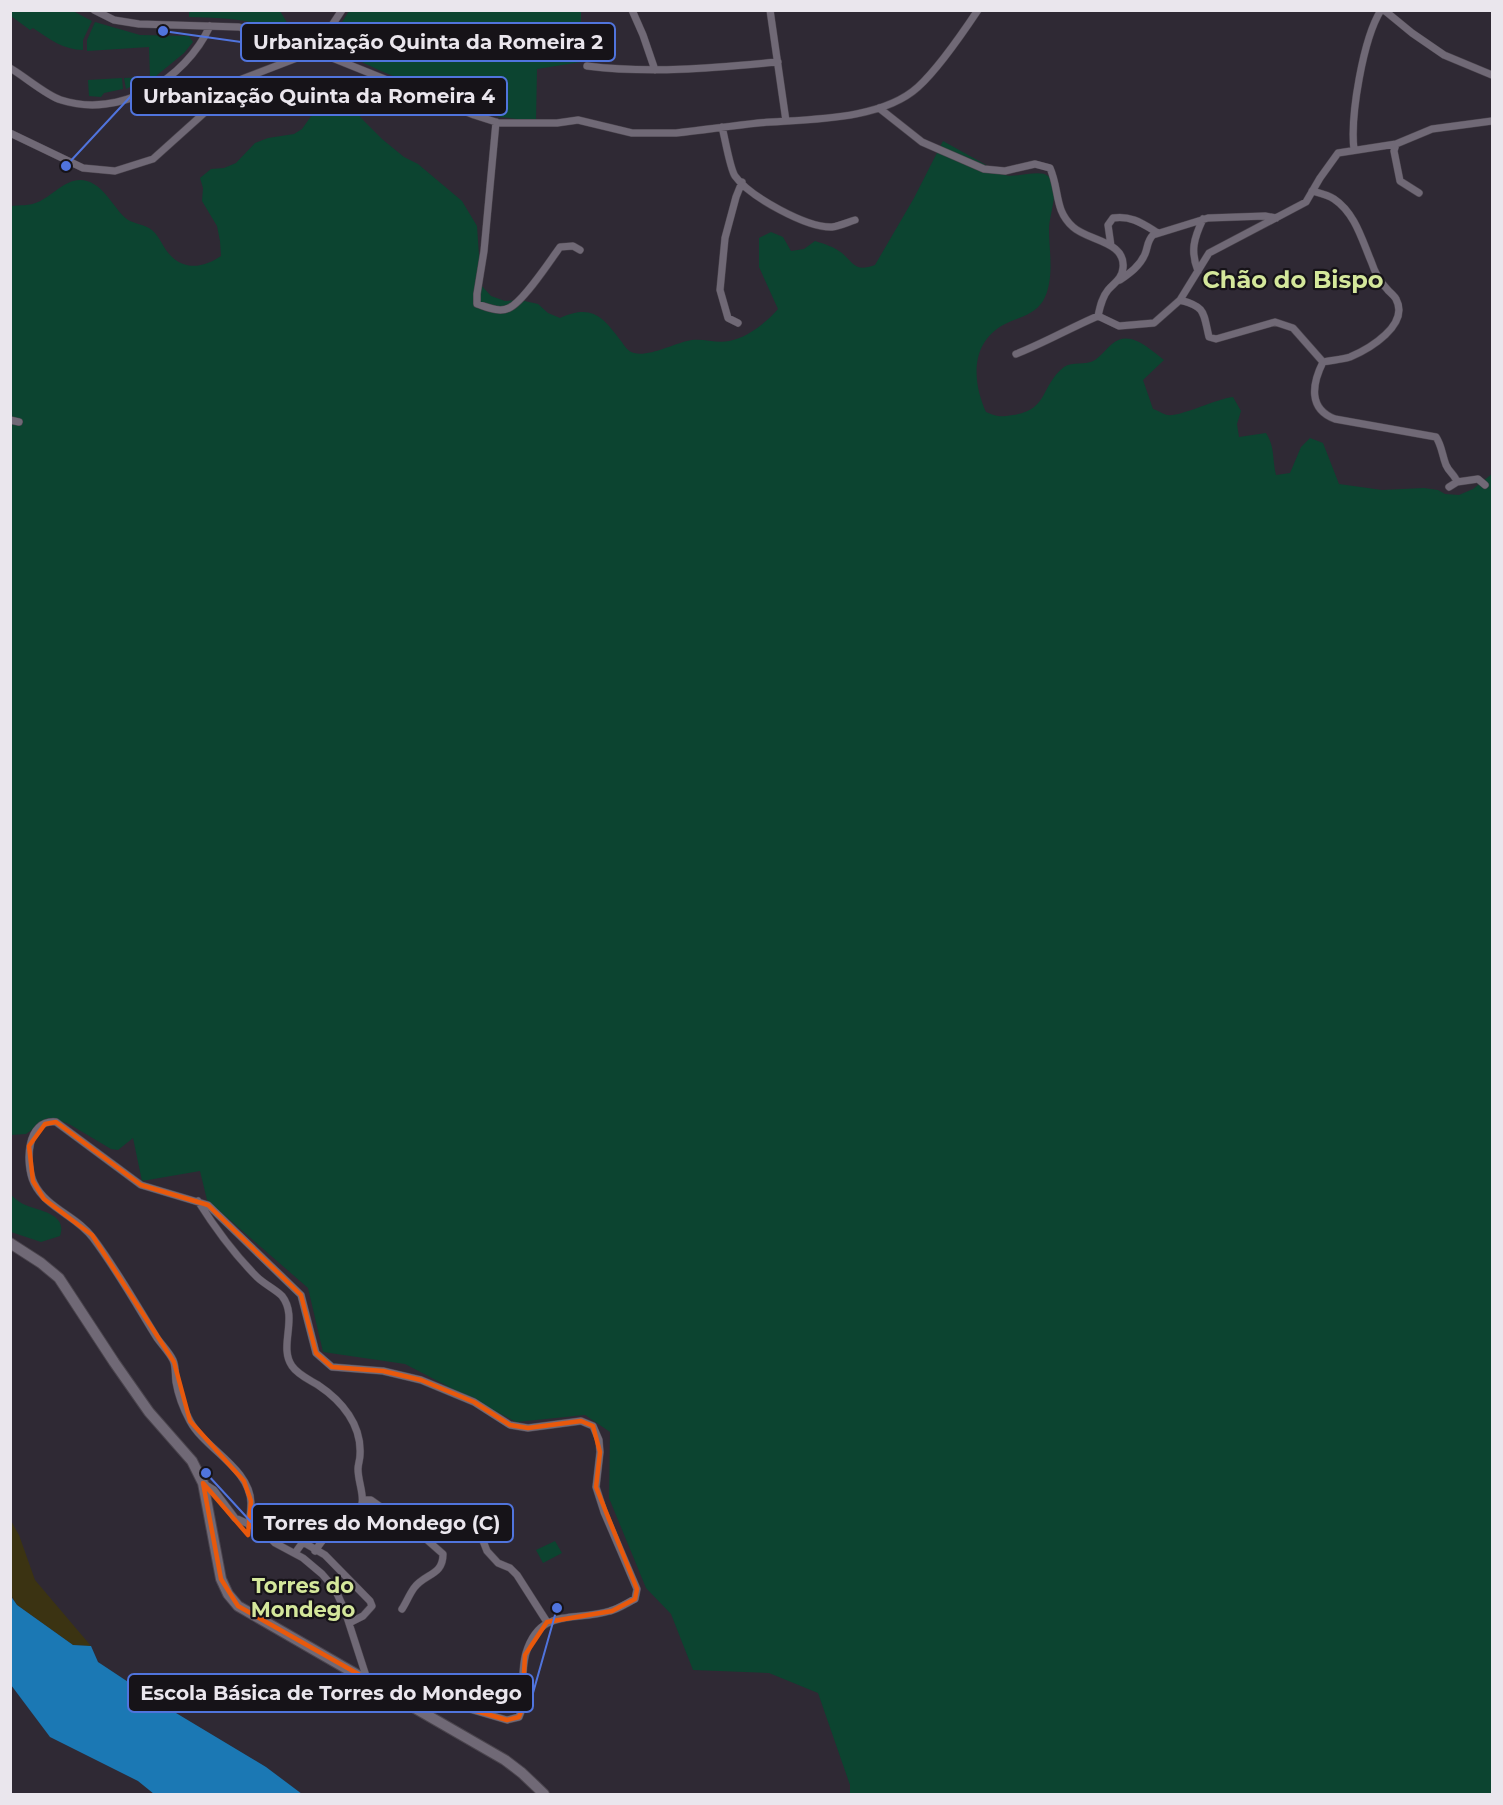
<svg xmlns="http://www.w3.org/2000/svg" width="1503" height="1805" font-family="Montserrat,sans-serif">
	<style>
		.green { fill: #0c4430 }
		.sand { fill: #3b3312 }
		.water { fill: #1b78b4 }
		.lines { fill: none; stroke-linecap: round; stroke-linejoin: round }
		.street-casing { stroke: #4a444d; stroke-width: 8 }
		.secondary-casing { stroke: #4a444d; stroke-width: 12 }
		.street { stroke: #706976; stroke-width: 7 }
		.secondary { stroke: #706976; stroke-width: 10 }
		.marked { fill: none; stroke: #e8590c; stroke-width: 4.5; stroke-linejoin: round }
		.labels { text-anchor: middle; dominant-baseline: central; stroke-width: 4.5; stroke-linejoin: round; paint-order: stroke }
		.quarter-label { font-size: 21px; font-weight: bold; fill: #d4e79b; stroke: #161318 }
		.district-label { font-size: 24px; font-weight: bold; fill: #d4e79b; stroke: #161318 }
		.leader { fill: none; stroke: #5074dd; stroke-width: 2 }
		.callout-dot { fill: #5074dd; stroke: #161318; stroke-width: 2 }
		.callout { fill: #161318; stroke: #5074dd; stroke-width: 2 }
		.callout-label { font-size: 20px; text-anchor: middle; font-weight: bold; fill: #eae6ed }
	</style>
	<rect width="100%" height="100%" fill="#2f2934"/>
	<path class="green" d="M73 11 92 21 83 40V50C64 50 49 39 33 28L30 30 11 16V11Z
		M189 11H280L291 29 289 33C251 19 229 18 189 17Z
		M349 11H581V62L537 69 536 121 500 117 476 110 381 71 327 46Z
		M95 22 140 35 189 36 193 42 184 53 150 81 138 83 126 89 124 78 150 77 149 47 87 51V40Z
		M122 78 123 89 104 93 101 97 89 96 88 80Z
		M341 100 354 105 361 118 382 139 404 157 418 164 462 201 477 226 481 285 491 296 505 301 520 300 538 304 548 313 560 318C592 304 602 316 621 341 624 345 628 352 634 353 648 357 674 344 687 341 701 337 715 344 729 341 747 338 767 322 778 309L759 267V238L771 232 783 237 791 251 804 249 815 241C825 244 834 247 842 253 855 265 856 272 875 265L914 198 943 141 1004 175C1017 178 1040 169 1048 176 1061 188 1049 214 1049 229 1049 251 1055 280 1043 301 1034 315 1019 317 1005 324 970 342 972 381 986 412 998 417 1000 417 1013 415 1049 410 1040 386 1064 367 1072 361 1086 366 1095 360 1101 356 1106 349 1112 344 1130 329 1149 349 1164 360L1143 380 1153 409C1157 410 1163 414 1167 415 1181 417 1215 399 1233 397L1241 411 1237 424 1239 437 1266 433C1275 447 1272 458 1276 475L1290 473 1301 447 1310 438 1323 443 1339 484 1382 490 1424 488 1438 490 1445 494 1459 495 1473 489 1492 474V1794H850V1785L818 1693 769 1673 693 1670 671 1614 646 1588 609 1498 610 1432 585 1415 516 1422 405 1364 323 1352 308 1288 207 1200 200 1171 142 1181 133 1138 118 1150 111 1149 69 1124 55 1119 48 1118 26 1134 11 1135V206C19 205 30 206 38 202 53 196 68 175 87 181 107 187 116 214 130 221 139 225 148 225 155 233 161 240 164 249 171 256 186 271 205 267 221 256L220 241 217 226 202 201 203 188 200 178 211 169 224 168 236 163 255 143 268 138 294 134 302 129 319 105Z
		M11 1195C15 1198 19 1202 23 1204 38 1211 68 1213 60 1236L41 1242 11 1232Z
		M555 1541 562 1553 543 1563 536 1550Z"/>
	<path class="sand" d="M10 1519 19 1535 35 1580 91 1646 73 1645 17 1605 11 1595Z"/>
	<path class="water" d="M10 1595 17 1605 73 1645 91 1646 98 1662 166 1707 266 1767 302 1794H154L138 1781 50 1737 11 1685Z"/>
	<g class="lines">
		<defs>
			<path id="street" d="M94 10 114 20 139 24 239 27 315 51 474 115 499 123H557L578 120 632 133H676C703 130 731 126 758 123 806 119 881 121 918 87 939 68 962 34 978 10
				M632 10 643 35 655 70
				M770 10 786 121
				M1384 10 1412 33 1444 55 1492 75
				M587 66C651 74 713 68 778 62
				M10 68C24 76 47 96 61 100 120 119 185 80 210 26
				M879 108 922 142 984 169 1005 171 1035 164 1050 168C1060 191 1054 210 1073 227 1088 241 1126 241 1123 268 1122 279 1114 283 1108 290 1102 297 1100 307 1098 316L1119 326 1154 323 1180 300 1209 253 1306 202 1320 178 1338 153 1396 144 1432 129 1492 121
				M496 122 484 251 477 294V304C487 307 499 313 509 308 523 302 550 261 560 247L573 246 580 250
				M722 127C725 138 730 169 735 176 750 197 807 228 832 227 840 226 848 222 855 220
				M10 133 83 168 115 171 153 159 242 79 315 51 342 10
				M1396 144 1394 151 1400 181 1419 193
				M1354 150C1350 116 1363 39 1381 10
				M1111 246 1108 225 1113 218C1131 215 1143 224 1158 233
				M1198 271C1190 251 1194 238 1203 219
				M1120 280C1130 273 1140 266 1145 254 1148 247 1147 241 1153 235L1208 218 1265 216 1276 218
				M1180 300C1206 307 1203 312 1209 337L1216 339 1275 322 1293 328 1323 362C1331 360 1341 360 1350 357 1369 349 1410 325 1396 299 1394 295 1389 292 1387 289 1380 282 1374 270 1371 261 1362 240 1355 213 1334 199 1328 195 1319 193 1312 191
				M738 323 728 318 720 290 725 238 736 197 742 182
				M1016 354C1044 343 1070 328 1098 316
				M1323 362C1312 384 1308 409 1335 419L1436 437C1442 446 1442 455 1446 465 1449 472 1455 475 1457 482L1449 487
				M10 420 19 422
				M1457 482 1478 479 1485 485
				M198 1201C215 1228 234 1254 257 1277 264 1284 275 1289 282 1296 299 1318 278 1346 292 1366 298 1375 310 1380 318 1385 342 1401 362 1425 360 1455 360 1460 358 1464 358 1469 358 1486 369 1501 356 1517 351 1523 347 1521 340 1524 330 1529 321 1542 315 1551
				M203 1483 214 1490 235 1518 262 1530C274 1523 283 1513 295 1507L340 1524
				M364 1500H371L426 1539 435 1538 470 1520 476 1523 487 1551 498 1563 510 1568 517 1575 547 1622
				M249 1525C250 1518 251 1510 251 1503 250 1468 205 1449 190 1421 184 1410 178 1394 176 1382 175 1375 176 1366 173 1360 169 1352 162 1345 157 1338 136 1304 117 1270 93 1238 77 1216 46 1208 34 1183 25 1164 26 1119 56 1122L141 1185 208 1205 301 1295 316 1353 332 1367 383 1371 421 1380 474 1402 510 1425 528 1428 581 1421 593 1426 599 1440 600 1452 596 1487 604 1512 637 1589 635 1599C627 1603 618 1609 610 1611 573 1622 540 1607 526 1653 521 1670 523 1692 522 1709L519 1717 507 1720 367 1679 345 1611 335 1589 322 1574 303 1558 275 1543 262 1530
				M295 1553 303 1542 325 1555 370 1601 372 1606 363 1616 349 1623
				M402 1609C406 1603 409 1595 414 1588 425 1573 443 1576 443 1554L426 1539"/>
			<path id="secondary" d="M10 1243 41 1263 59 1278 114 1362 149 1412 192 1461 203 1483 221 1579 228 1594 238 1606 505 1760 522 1773 544 1794"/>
		</defs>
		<use href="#street" class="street-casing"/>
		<use href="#secondary" class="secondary-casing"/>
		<use href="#street" class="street"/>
		<use href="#secondary" class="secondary"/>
	</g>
	<path class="marked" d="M56 1122 141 1185 208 1205 301 1295 316 1353 332 1367 383 1371 421 1380 474 1402 510 1425 528 1428 581 1421 593 1426 600 1452 596 1487 637 1589 635 1599 612 1611 547 1622 525 1655 522 1709 519 1717 507 1720 367 1679 238 1606 221 1579 203 1483 248 1535 251 1501 244 1481 190 1421 174 1362 92 1235 44 1199 33 1181 29 1146 45 1124Z"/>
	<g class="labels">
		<g class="quarter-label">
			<text x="303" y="1585">Torres do<tspan x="303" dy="24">Mondego</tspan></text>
		</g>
		<g class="district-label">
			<text x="1293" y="279">Chão do Bispo</text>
		</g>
	</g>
	<path class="leader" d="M163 31L241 42M66 166L131 96M206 1473L252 1523M557 1608L533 1693"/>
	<g class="callout-dot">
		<circle cx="163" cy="31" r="6"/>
		<circle cx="66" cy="166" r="6"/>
		<circle cx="206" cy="1473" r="6"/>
		<circle cx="557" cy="1608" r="6"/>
	</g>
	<g class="callout">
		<rect x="241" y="23" width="374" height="38" rx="6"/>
		<rect x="131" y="77" width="376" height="38" rx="6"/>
		<rect x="252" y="1504" width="261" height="38" rx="6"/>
		<rect x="128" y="1674" width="405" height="38" rx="6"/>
	</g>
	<g class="callout-label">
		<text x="428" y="49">Urbanização Quinta da Romeira 2</text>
		<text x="319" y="103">Urbanização Quinta da Romeira 4</text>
		<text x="382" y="1530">Torres do Mondego (C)</text>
		<text x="331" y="1700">Escola Básica de Torres do Mondego</text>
	</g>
	<rect width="1503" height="1805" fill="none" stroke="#eae6ed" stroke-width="24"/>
</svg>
